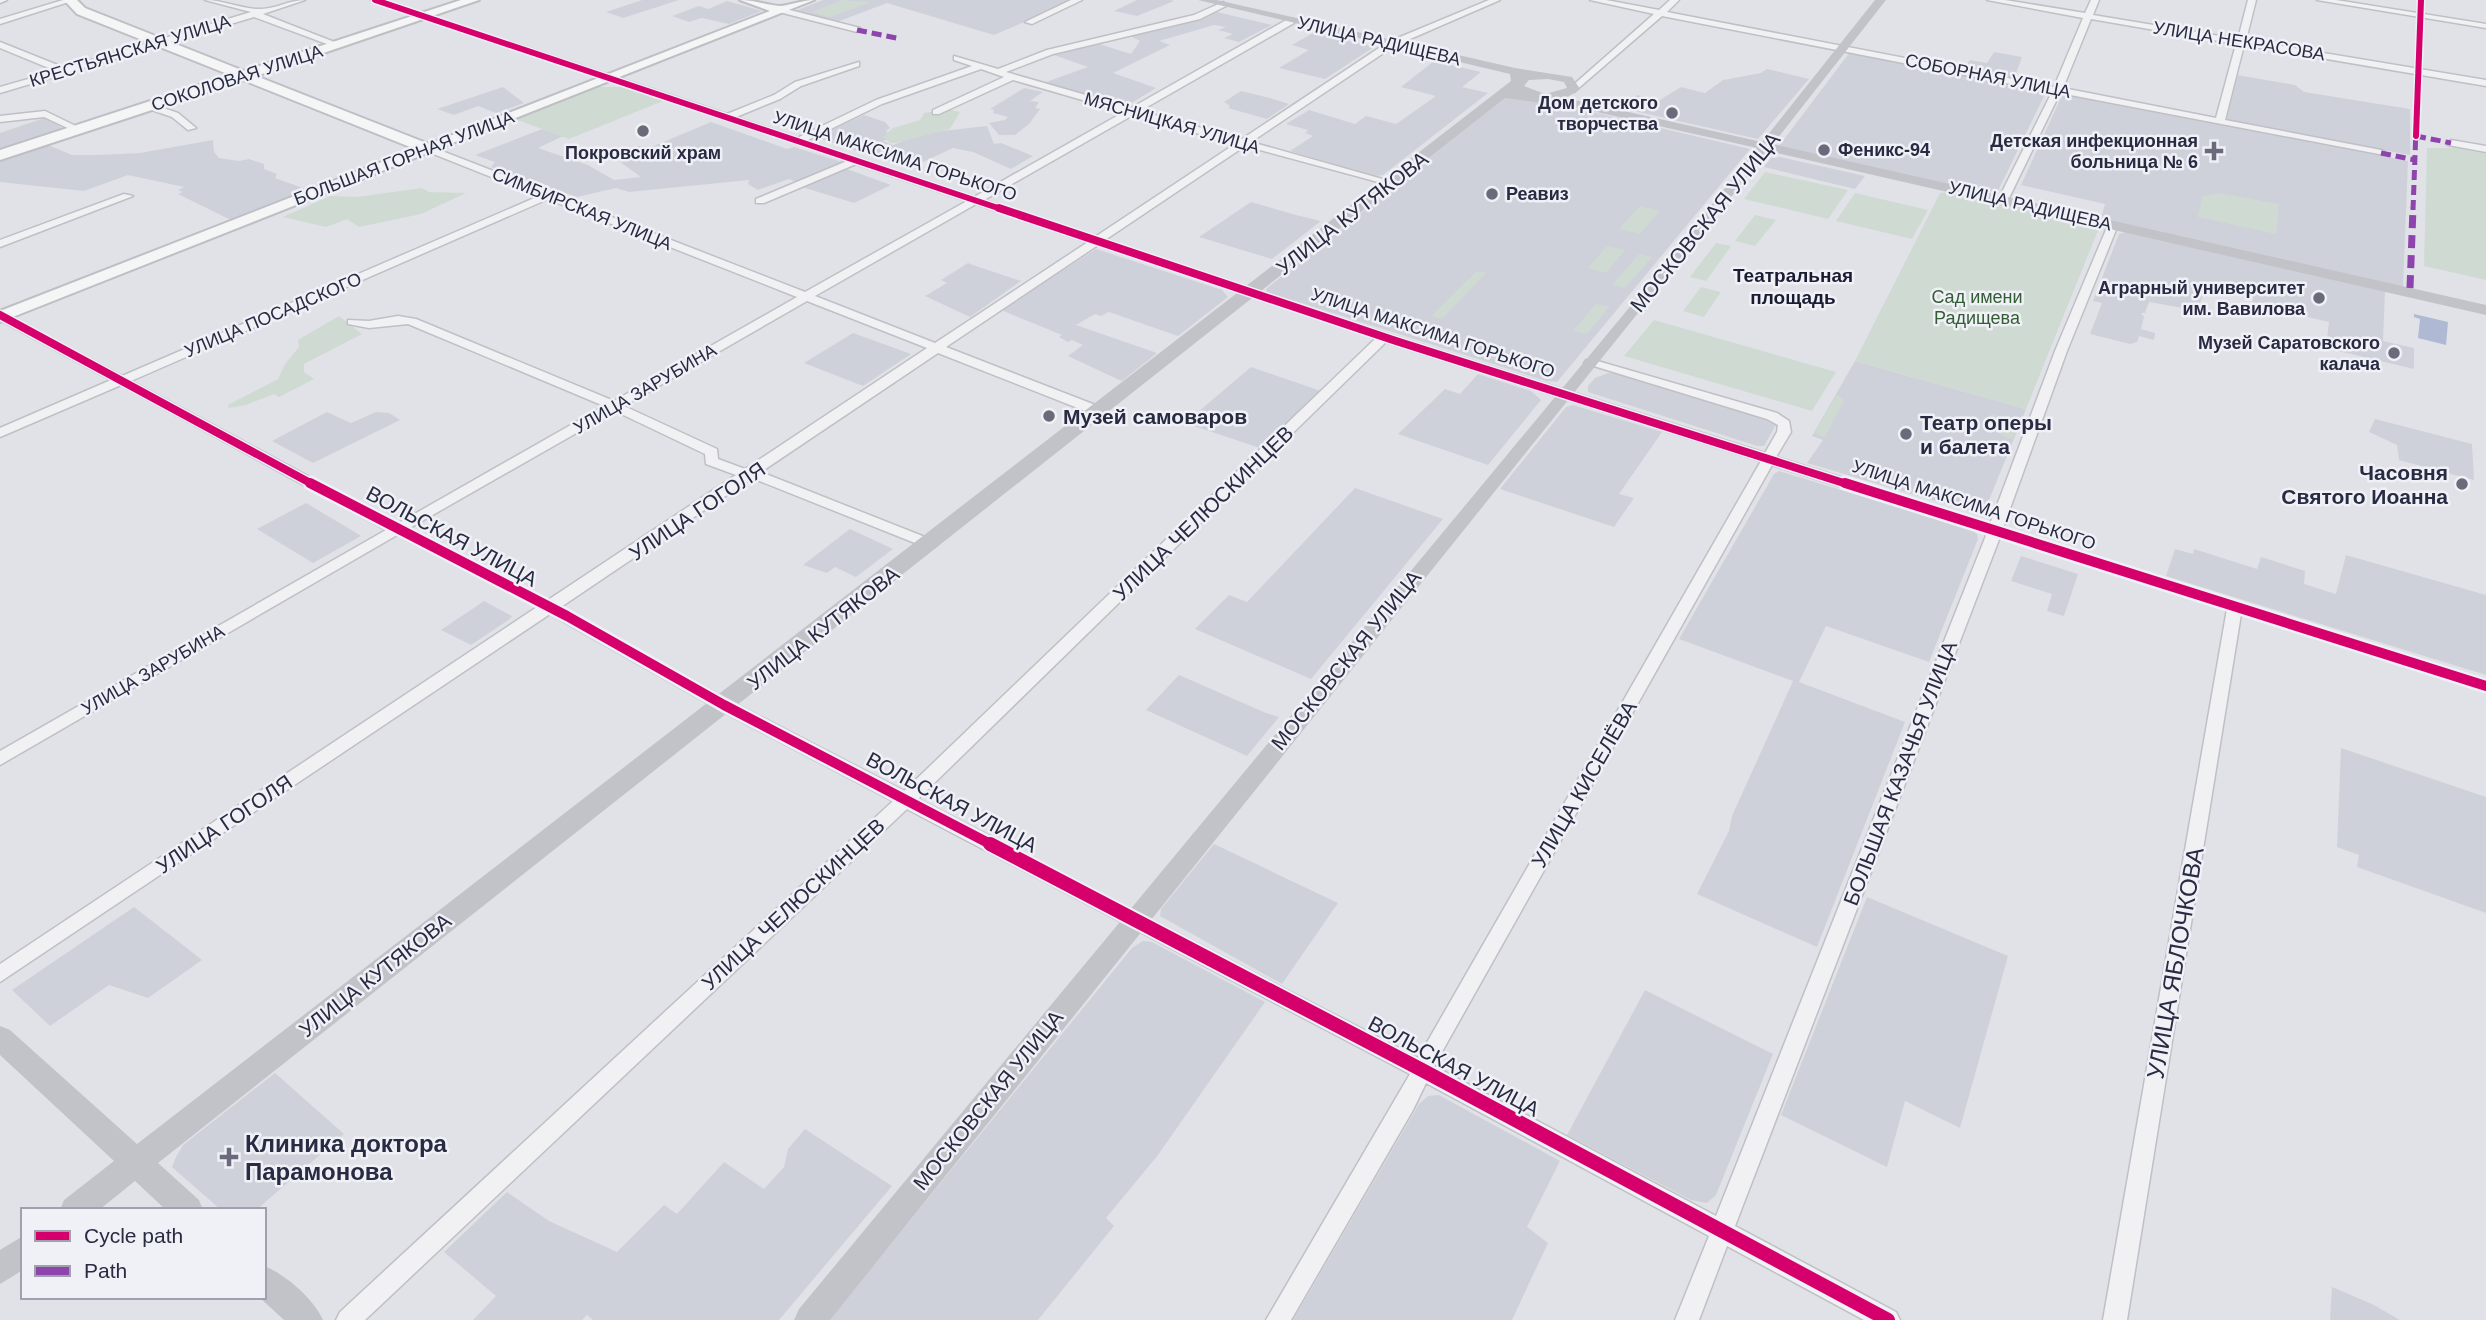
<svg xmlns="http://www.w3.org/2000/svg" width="2486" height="1320" font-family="Arial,sans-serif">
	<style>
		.built { fill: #cfd1da }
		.green { fill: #cfdad2 }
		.water { fill: #afb9d3 }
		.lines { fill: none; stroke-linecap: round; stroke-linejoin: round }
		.street-casing { stroke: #bfc0c5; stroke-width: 3 }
		.primary-casing { stroke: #bdbfc5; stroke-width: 4 }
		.street { fill: #f1f1f3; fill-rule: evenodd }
		.secondary { fill: #c2c3c9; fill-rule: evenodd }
		.primary { fill: #f5f5f6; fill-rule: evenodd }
		.quiet-far1 { stroke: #8e44ad; stroke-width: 5; stroke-dasharray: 10 5; stroke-linecap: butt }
		.quiet { stroke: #8e44ad; stroke-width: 7; stroke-dasharray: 13 7; stroke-linecap: butt }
		.cycleway-far3-casing { stroke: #eff1f7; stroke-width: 9 }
		.cycleway-far2-casing { stroke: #eff1f7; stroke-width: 11 }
		.cycleway-far1-casing { stroke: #eff1f7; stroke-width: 15 }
		.cycleway-casing { stroke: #eff1f7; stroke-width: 18 }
		.cycleway-far3 { stroke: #d6006c; stroke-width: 6 }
		.cycleway-far2 { stroke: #d6006c; stroke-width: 8 }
		.cycleway-far1 { stroke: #d6006c; stroke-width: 10 }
		.cycleway { stroke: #d6006c; stroke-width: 14 }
		.poi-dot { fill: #696b7b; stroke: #eff1f7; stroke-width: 2.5 }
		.labels { text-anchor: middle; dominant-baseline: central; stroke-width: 5; stroke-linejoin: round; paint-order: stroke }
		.far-street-label { font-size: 18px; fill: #282b41; stroke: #eff1f7 }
		.far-poi-label { font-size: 18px; font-weight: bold; fill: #282b41; stroke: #eff1f7; text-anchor: end }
		.far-park-label { font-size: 18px; fill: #345d35; stroke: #eff1f7 }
		.far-neighbourhood-label { font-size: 19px; font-weight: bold; fill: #1a1d32; stroke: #eff1f7 }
		.street-label { font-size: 21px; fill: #282b41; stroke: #eff1f7 }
		.poi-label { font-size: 21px; font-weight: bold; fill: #282b41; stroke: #eff1f7; text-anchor: start }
		.near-street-label { font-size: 24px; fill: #282b41; stroke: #eff1f7 }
		.near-poi-label { font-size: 24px; font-weight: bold; fill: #282b41; stroke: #eff1f7; text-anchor: start }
	</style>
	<rect width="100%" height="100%" fill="#e1e2e7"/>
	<path class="built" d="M642 0H679L623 18 606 12Z
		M823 0H1075L994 35 887 3 837 22 795 11Z
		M1137 0H1171L1174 1 1137 16 1114 11Z
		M727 1 762 11 729 24 702 18 689 22 672 16 699 6 708 9Z
		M1217 12 1272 25 1239 42 1224 38 1233 34 1218 30 1226 27 1214 25 1159 41 1170 45 1113 73 1156 88 1130 104 1058 88 1046 82 1088 67 1054 55 1096 43 1131 54 1140 41 1130 36 1192 21Z
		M1313 33 1372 46 1374 47 1325 79 1279 68 1309 50 1292 45Z
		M1850 52 2047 90 1998 191 1982 192 1779 146Z
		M1994 52 2022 57 2014 79 1964 69 1970 60 1987 63Z
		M1434 61 1481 72 1462 87 1488 93 1383 175 1374 176 1290 151 1313 136 1305 133 1308 130 1286 124 1309 110 1355 124 1366 116 1396 124 1399 122 1436 96 1401 87Z
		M1767 69 1809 79 1758 139 1621 108 1637 95 1660 100 1681 87 1705 93 1723 80 1761 73Z
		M2237 75 2295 85 2304 92 2410 109V155L2230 122 2226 120Z
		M503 87 524 103 496 113 478 106 454 115 437 109Z
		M1024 88 1043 92 1030 101 1039 102 1035 108 1040 109 1029 124 1015 135H999L989 123 1005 120 1008 117 993 113 994 110 990 109Z
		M1241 91 1270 98 1289 104 1267 119 1228 108 1230 106 1224 102Z
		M2063 93 2408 161 2403 287 2101 219 2105 204 2021 185Z
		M1520 95 1750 149 1557 382 1546 381 1267 292 1266 289 1507 96Z
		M864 115 885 122 890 128 886 131 892 137 883 141 893 145 924 133 987 126 994 144 1001 143 1033 156 1011 169 973 152 953 148 910 168 815 137Z
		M47 117 65 130 0 151V133Z
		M711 122 787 149 794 147 845 163 801 184 789 179 758 190 748 184 749 180 629 192 616 188 577 197 491 167 495 162 475 155 542 129 563 136 538 148 588 165 614 180 641 177 612 156 638 146H654Z
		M213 140 214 152 219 158 239 161 249 159 264 164V169L277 174 275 178 311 191 233 221 178 194 183 192 178 190 184 187 128 175 84 191 0 182V157L43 143 72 155H99L140 153Z
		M1780 157 1865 176 1855 189 1764 167 1771 158Z
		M844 168 891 185 854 203 802 187Z
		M1251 202 1296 215 1321 221 1272 259 1199 237Z
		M2126 232 2385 290 2383 341 2414 348V369L2326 348 2329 322 2252 304 2255 288 2231 283 2229 289 2207 284 2200 303 2189 309 2149 302 2145 313H2141L2144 317 2141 329 2155 333 2154 340 2139 336 2137 342 2130 344 2090 334 2102 303 2093 301 2119 234Z
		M1096 249 1222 290 1228 297 1178 336 1109 312 1101 316 1095 314 1076 325 1157 353 1122 381 1117 379 1068 356 1083 345 1072 340 1068 342 1059 337 1062 335 1001 310Z
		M968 263 970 264 1021 281 970 317 925 296 947 283 941 280Z
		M853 333 911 354 863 386 804 363Z
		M1855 361 2026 409 1983 515 1807 463 1823 440 1812 436Z
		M1251 367 1321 391 1260 448 1185 423Z
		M1608 373 1622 374 1766 418 1776 425 1764 446H1757L1588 392V386L1595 378Z
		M1478 374 1531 391 1541 400 1488 465 1398 434 1445 389 1460 394Z
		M1573 405 1662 432 1619 494 1634 498 1614 527 1500 489 1566 407Z
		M327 412 351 423 376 412 389 413 400 420 313 463 272 441Z
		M2375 419 2472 444 2474 480 2399 460 2397 445 2369 432Z
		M1779 471 1972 530 1977 534 1978 539 1929 662 1826 626 1799 682 1905 722 1817 947 1697 894 1729 831 1732 816 1793 681 1679 639 1774 474Z
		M1355 488 1443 519 1311 679 1195 629 1229 595 1247 602Z
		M306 503 358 534 361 536 313 563 257 529Z
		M850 529 893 549 856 577 835 567 827 573 803 565Z
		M2175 549 2193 554 2194 549 2257 569 2261 557 2305 571 2304 584 2336 594 2346 555 2486 595V675L2166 576Z
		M2021 556 2078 574 2064 616 2047 611 2052 594 2011 581Z
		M484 601 512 616 510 619 471 645 441 630Z
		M1179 675 1266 713 1279 717 1247 756 1146 710Z
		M2341 748 2486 797V913L2357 867 2359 855 2337 847Z
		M1214 844 1338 903 1282 984 1160 916 1161 909Z
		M1867 897 2008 956 1960 1128 1905 1101 1887 1167 1781 1115Z
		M134 907 202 960 148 998 109 985 50 1026 12 990Z
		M1143 941 1152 942 1265 1002 1158 1155 1106 1218 1114 1226 1038 1320H829L1132 948Z
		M1645 990 1773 1054 1716 1195 1707 1203 1691 1200 1567 1135Z
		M275 1073 344 1134 256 1210H221L172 1167 176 1157 183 1145Z
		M1439 1095 1560 1161 1527 1227 1548 1243 1512 1320H1293L1419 1104 1428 1096Z
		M805 1129 892 1186 779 1320H593L587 1315 582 1320H473L496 1296 444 1252 507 1192 549 1221 617 1252 664 1205 677 1214 724 1162 764 1189 784 1167 788 1149Z
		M2332 1287 2372 1304 2400 1320H2330Z"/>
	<path class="green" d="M842 0 871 2 830 17 812 12Z
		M597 87H621L663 101 569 139 515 119Z
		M948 109 960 112 950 129C940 131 897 144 891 143 888 142 886 139 883 137L893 128 920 120 924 113Z
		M2427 148H2456L2486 154V280L2424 266Z
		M1765 172 1848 190 1828 219 1744 199Z
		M422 188 429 192 466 193 421 214 359 227 347 219 326 227 283 217 330 196 356 197Z
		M1950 192 2099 228 2026 409 1855 361 1940 193Z
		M1855 193 1928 210 1912 239 1836 221Z
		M2219 193 2279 204 2276 234 2198 217 2202 196Z
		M1640 206 1660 211 1640 234 1619 229Z
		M1755 215 1776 220 1755 246 1735 241Z
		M1716 243 1731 246 1706 281 1690 277Z
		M1607 246 1625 250 1606 273 1588 268Z
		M1639 254 1652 257 1625 288 1612 285Z
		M1477 271 1486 273 1442 319 1431 316Z
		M1701 287 1721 292 1704 317 1683 311Z
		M1596 304 1609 307 1587 334 1573 331Z
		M339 316 362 334 304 364V372L314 379 279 397 274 394 246 405 229 408 228 405 278 379 285 364 299 347 298 340Z
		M1654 320 1836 372 1812 411 1624 356Z
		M1837 395 1844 400 1825 437 1814 433Z
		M1991 414 2020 422 2012 440 1989 428 1987 422Z"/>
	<path class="water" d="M2414 314 2448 322 2446 345 2418 338 2420 319 2414 317Z"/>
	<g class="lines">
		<defs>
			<path id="street" d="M0 0H7L0 3Z
				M63 0H75L0 24V19Z
				M205 0C224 0 244 10 261 9 276 9 289 0 305 0L263 14 342 45 335 47 254 17 0 93V87L56 71 0 48V42L65 68 251 12Z
				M371 0H383L727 114 774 95 795 82 859 62V66L801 86 780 99 736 117 797 138 876 100 972 66 954 60V56L998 69 1047 50 1194 15 1223 2 1226 6 1200 19 1053 54 1006 72 1131 108 1288 19H1294V23L1140 111 1242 139 1388 42 1489 0H1500L1394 46 1251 142 1393 182V186L1245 146 1105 240 1400 338 1765 453 1777 432 1778 425 1767 419 1584 363 1586 360H1594L1777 413 1789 421 1791 432 1776 457 1990 524 2055 351 2108 225 2117 223 2118 225 2067 351 2003 528 2486 680V692L2241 614 2127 1320H2103L2227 609 2000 537 1735 1226 1896 1312 1900 1320H1864L1727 1246 1699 1320H1675L1709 1236 1426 1083 1413 1110 1291 1320H1266L1410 1074 907 809 365 1320H336L340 1312 893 801 718 709 550 614 0 982V964L537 607 397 535 0 765V751L386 530 121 385 0 437V428L111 380 0 320V312L122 376 539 196 426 151V147L429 146 805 292 967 201 856 164 764 203H756V199L847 161ZM981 69 1004 77 933 110V114H939L1013 80 1124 112 974 197 806 141 882 104ZM1133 115 1235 144 1095 237 984 200ZM548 199 797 297 614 401 416 319 398 316 369 321 348 320V324L369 328 408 324 604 406 397 524 131 381ZM976 204 1088 242 935 343 815 296ZM1098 245 1376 338 904 791 730 701 561 607 752 478 925 547H935L937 544 935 541 761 472 938 353 1093 414H1103V408L946 347ZM807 301 927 348 745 469 718 459 717 449 624 406ZM1386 342 1761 461 1418 1058 918 799ZM615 411 705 454 706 464 736 475 548 600 408 529ZM1772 465 1987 533 1716 1216 1434 1066Z
				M1071 0H1082L1032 24 1025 22Z
				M1590 0H1606L1659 10 1670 0H1679L1667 12 2054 87 2083 18 1987 0H2005L2085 13 2091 0H2099L2093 15 2238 39 2248 0H2256L2246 40 2486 80V86L2244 45 2225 120 2381 150 2384 151V155L2060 93 2008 200 2003 203 1998 200 2052 92 1662 16 1574 92 1571 91V87L1654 14ZM2091 19 2236 44 2216 118 2063 88Z
				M2317 0H2336L2486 24V28Z
				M782 8 860 28 861 30 857 32 779 12Z
				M149 103 178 113 196 128 188 130 172 117 146 108V104Z
				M45 111 82 129 74 131 44 117 0 122V116Z
				M2451 140 2486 146V152L2448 145 2446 143Z
				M124 194 133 196 0 247V240Z"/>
			<path id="primary" d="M64 0H77L85 8 244 71 461 0H479L256 76 429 144 770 11 740 0C754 0 767 5 780 6 788 6 802 0 814 0L0 322V311L415 149 243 80 0 160V150L230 75 77 14Z"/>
		</defs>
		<use href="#street" class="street-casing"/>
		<use href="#primary" class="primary-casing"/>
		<use href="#street" class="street"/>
		<path class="secondary" d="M1198 0H1217L1515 68 1572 77 1580 89 1566 98 1762 142 1875 0H1886L1773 144 2486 305V315L1768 151 830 1320H794L799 1309 1633 303 1757 148 1574 107 1505 98 158 1163 199 1200 203 1210H166L135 1181 99 1210H60L64 1200 114 1161 0 1055V1026L10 1030 137 1144 1511 81 1510 74ZM1548 79 1564 82 1567 88 1545 94 1524 86 1529 80Z
			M23 1236V1270L0 1284V1250Z
			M264 1266C285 1274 314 1299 323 1320H284L259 1297H264Z"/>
		<use href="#primary" class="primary"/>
		<path class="quiet-far1" d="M857 30 901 39
			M2416 136 2451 143
			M2381 153 2415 160
			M2413 210 2416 129"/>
		<path class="quiet" d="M2410 288 2413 208"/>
		<defs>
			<path id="cycleway-far3" d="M375 0 1004 210
				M2416 136 2421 0"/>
			<path id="cycleway-far2" d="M999 208 1396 341 1850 485
				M0 315 314 485"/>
			<path id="cycleway-far1" d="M310 483 567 616 724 705 994 846
				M1845 483 2486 686"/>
			<path id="cycleway" d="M990 844 1422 1070 1888 1320"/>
		</defs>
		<use href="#cycleway-far3" class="cycleway-far3-casing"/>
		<use href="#cycleway-far2" class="cycleway-far2-casing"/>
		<use href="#cycleway-far1" class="cycleway-far1-casing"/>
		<use href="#cycleway" class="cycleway-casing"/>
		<use href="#cycleway-far3" class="cycleway-far3"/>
		<use href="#cycleway-far2" class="cycleway-far2"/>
		<use href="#cycleway-far1" class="cycleway-far1"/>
		<use href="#cycleway" class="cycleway"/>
	</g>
	<g class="poi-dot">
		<circle cx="1672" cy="113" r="7"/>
		<circle cx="643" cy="131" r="7"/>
		<circle cx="1824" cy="150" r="7"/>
		<path d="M2210.5 140.5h7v7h7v7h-7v7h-7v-7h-7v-7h7z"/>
		<circle cx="1492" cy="194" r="7"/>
		<circle cx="2319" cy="298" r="7"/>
		<circle cx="2394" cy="353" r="7"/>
		<circle cx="1049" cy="416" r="7"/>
		<circle cx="1906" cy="434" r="7"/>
		<circle cx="2462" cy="484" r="7"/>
		<path d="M225.5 1146.5h7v7h7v7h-7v7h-7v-7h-7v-7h7z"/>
	</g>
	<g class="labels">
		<g class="far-street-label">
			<text transform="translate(1379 41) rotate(13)">УЛИЦА РАДИЩЕВА</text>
			<text transform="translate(2239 41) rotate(9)">УЛИЦА НЕКРАСОВА</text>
			<text transform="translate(130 51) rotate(-17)">КРЕСТЬЯНСКАЯ УЛИЦА</text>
			<text transform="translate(1988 76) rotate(11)">СОБОРНАЯ УЛИЦА</text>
			<text transform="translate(237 78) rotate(-18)">СОКОЛОВАЯ УЛИЦА</text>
			<text transform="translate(1172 123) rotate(16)">МЯСНИЦКАЯ УЛИЦА</text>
			<text transform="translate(895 156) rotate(18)">УЛИЦА МАКСИМА ГОРЬКОГО</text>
			<text transform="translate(404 158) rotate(-21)">БОЛЬШАЯ ГОРНАЯ УЛИЦА</text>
			<text transform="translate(2030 206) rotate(13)">УЛИЦА РАДИЩЕВА</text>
			<text transform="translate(582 209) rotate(22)">СИМБИРСКАЯ УЛИЦА</text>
			<text transform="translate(273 315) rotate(-23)">УЛИЦА ПОСАДСКОГО</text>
			<text transform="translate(1433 333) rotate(18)">УЛИЦА МАКСИМА ГОРЬКОГО</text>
			<text transform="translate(645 389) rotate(-30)">УЛИЦА ЗАРУБИНА</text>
			<text transform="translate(1974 505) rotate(18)">УЛИЦА МАКСИМА ГОРЬКОГО</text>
			<text transform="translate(153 670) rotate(-30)">УЛИЦА ЗАРУБИНА</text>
		</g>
		<g class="far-poi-label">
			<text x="1658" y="103">Дом детского<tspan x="1658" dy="21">творчества</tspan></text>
			<text x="2198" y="141">Детская инфекционная<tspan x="2198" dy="21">больница № 6</tspan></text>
			<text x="1838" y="150" text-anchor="start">Феникс-94</text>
			<text x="643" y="153" text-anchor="middle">Покровский храм</text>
			<text x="1506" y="194" text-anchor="start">Реавиз</text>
			<text x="2305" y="288">Аграрный университет<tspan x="2305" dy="21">им. Вавилова</tspan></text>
			<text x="2380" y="343">Музей Саратовского<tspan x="2380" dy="21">калача</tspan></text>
		</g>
		<g class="far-park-label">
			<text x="1977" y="297">Сад имени<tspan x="1977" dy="21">Радищева</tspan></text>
		</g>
		<g class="far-neighbourhood-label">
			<text x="1793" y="275">Театральная<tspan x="1793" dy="22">площадь</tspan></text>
		</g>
		<g class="street-label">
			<text transform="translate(1352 213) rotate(-38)">УЛИЦА КУТЯКОВА</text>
			<text transform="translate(1705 222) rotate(-51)">МОСКОВСКАЯ УЛИЦА</text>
			<text transform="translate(697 511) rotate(-34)">УЛИЦА ГОГОЛЯ</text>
			<text transform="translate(1203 513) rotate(-44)">УЛИЦА ЧЕЛЮСКИНЦЕВ</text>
			<text transform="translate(452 536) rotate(28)">ВОЛЬСКАЯ УЛИЦА</text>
			<text transform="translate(823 628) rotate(-38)">УЛИЦА КУТЯКОВА</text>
			<text transform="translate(1346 660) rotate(-51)">МОСКОВСКАЯ УЛИЦА</text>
			<text transform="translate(1900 773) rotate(-69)">БОЛЬШАЯ КАЗАЧЬЯ УЛИЦА</text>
			<text transform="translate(1584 784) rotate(-60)">УЛИЦА КИСЕЛЁВА</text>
			<text transform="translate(952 802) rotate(28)">ВОЛЬСКАЯ УЛИЦА</text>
			<text transform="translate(224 824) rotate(-34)">УЛИЦА ГОГОЛЯ</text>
			<text transform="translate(793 904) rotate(-43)">УЛИЦА ЧЕЛЮСКИНЦЕВ</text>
			<text transform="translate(375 975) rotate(-38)">УЛИЦА КУТЯКОВА</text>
			<text transform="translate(1454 1066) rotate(28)">ВОЛЬСКАЯ УЛИЦА</text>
			<text transform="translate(988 1100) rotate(-51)">МОСКОВСКАЯ УЛИЦА</text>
		</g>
		<g class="poi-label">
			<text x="1063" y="416">Музей самоваров</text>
			<text x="1920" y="422">Театр оперы<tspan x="1920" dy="24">и балета</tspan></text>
			<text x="2448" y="472" text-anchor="end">Часовня<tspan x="2448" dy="24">Святого Иоанна</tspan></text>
		</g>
		<g class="near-street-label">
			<text transform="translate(2175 963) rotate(-80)">УЛИЦА ЯБЛОЧКОВА</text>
		</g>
		<g class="near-poi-label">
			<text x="245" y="1143">Клиника доктора<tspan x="245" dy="28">Парамонова</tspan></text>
		</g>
	</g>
	<rect x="21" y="1208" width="245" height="91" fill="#eff1f7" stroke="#9fa2ae" stroke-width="2"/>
	<rect x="35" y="1231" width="35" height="10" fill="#d6006c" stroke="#9fa2ae" stroke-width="2"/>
	<text x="84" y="1243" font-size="21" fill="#282b41">Cycle path</text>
	<rect x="35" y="1266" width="35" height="10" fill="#8e44ad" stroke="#9fa2ae" stroke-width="2"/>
	<text x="84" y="1278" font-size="21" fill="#282b41">Path</text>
</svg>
